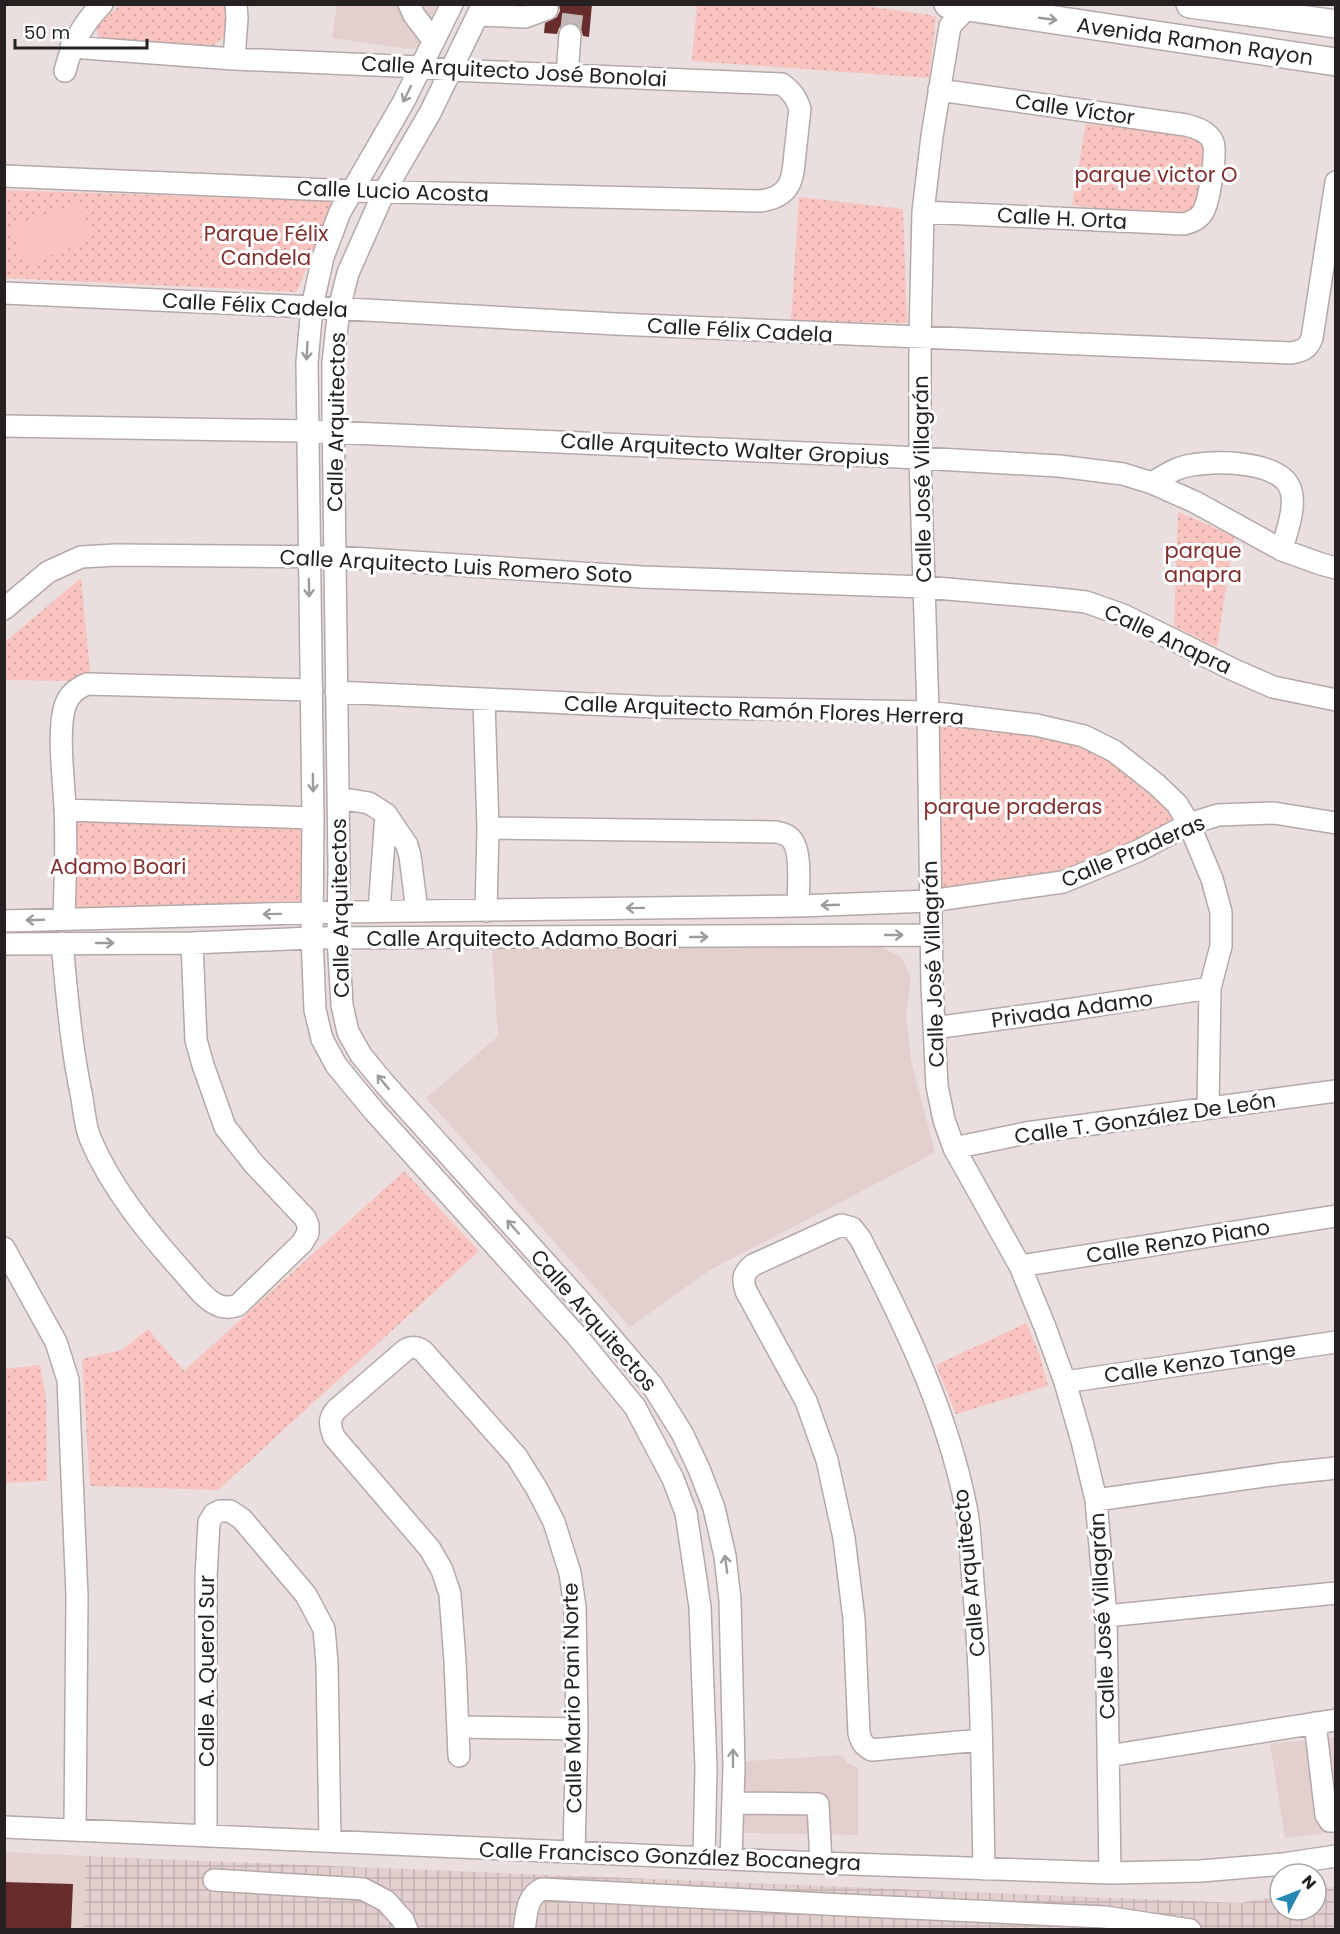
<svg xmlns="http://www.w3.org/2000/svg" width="1340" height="1934" font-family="Poppins,sans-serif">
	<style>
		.built { fill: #e3cfce }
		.industrial { fill: url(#industrial-grid) }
		.park { fill: url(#park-dots) }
		.pitch { fill: #f9c3bf }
		.building { fill: #672d2c }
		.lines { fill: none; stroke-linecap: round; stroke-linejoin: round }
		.minor-tunnel { stroke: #c3b9b8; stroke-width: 21; stroke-dasharray: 21 10; stroke-linecap: butt }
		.minor-casing { stroke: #b4a9a8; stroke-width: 24 }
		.major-casing { stroke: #b4a9a8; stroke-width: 30 }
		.minor { stroke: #fff; stroke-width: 21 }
		.major { stroke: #fff; stroke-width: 27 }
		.oneway { stroke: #9d9b9b }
		.labels { text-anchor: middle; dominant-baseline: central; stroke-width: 6; stroke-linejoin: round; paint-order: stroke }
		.street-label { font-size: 21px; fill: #252121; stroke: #fff }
		.park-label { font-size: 21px; fill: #812f2f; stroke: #fff }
	</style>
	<defs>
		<pattern id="industrial-grid" width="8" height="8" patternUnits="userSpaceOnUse" patternTransform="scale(1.5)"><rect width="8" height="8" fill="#e3cfce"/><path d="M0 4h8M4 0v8" fill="none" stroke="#c3b1b1"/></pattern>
		<pattern id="park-dots" width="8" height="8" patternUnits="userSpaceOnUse" patternTransform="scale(1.5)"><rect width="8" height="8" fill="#f9c3bf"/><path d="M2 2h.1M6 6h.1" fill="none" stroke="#d5a7a4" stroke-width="1.8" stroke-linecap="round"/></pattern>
	</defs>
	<rect width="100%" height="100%" fill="#eadfde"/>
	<path class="built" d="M337 5H437L419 46 410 49 332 38Z
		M876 944 902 958 911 978 906 1014 911 1060 935 1153 710 1270 630 1327 426 1098 498 1036 492 949Z
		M1335 1737V1832L1285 1838 1270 1744Z
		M842 1755 847 1763 858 1768V1835L744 1833 746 1761Z
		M5 1852 86 1856 83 1929 5 1930Z"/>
	<path class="industrial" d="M86 1856 1240 1903 1280 1896V1910H1316V1890L1336 1886 1335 1930H83Z"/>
	<path class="park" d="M120 5H227L225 36 211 48 100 44 96 27Z
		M859 5 936 16 929 78 692 61 697 5Z
		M1086 124 1208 136 1192 222 1072 205Z
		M5 190 334 201 297 292 5 278Z
		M799 197 903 209 907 323 791 321Z
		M1178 512 1234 536 1217 647 1174 626Z
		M81 578 90 670 85 681 5 680V642Z
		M928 712 1084 736 1189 824 1100 868 930 901Z
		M65 810 313 818 312 913 64 919Z
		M404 1171 479 1251 218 1490 90 1486 82 1359 122 1350 148 1329 184 1371Z
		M1026 1323 1039 1353 1048 1386 956 1414 936 1365Z
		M40 1365 46 1397 47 1481 5 1483V1369Z"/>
	<path class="pitch" d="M78 203 92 240 24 265 11 228Z"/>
	<path class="building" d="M559 4H592L589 37 583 36 581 29 577 24 572 22 564 24 559 28 557 34 544 33 545 23 557 17 560 11Z
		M4 1882 73 1884 71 1929H4Z"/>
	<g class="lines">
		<path class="minor-tunnel" d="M570 35 574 4"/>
		<defs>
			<path id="minor" d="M409 4 414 15 433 40
				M452 4 404 101 340 212 323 257 312 307 307 362 313 818 312 938 315 1010 322 1039 336 1065 373 1110 576 1335 635 1407 673 1479 686 1513 700 1607 706 1768 704 1858
				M483 4 430 113 384 192 348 273 339 309 333 362V410L339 866 338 938 342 1005 348 1032 361 1055 384 1083 581 1302 652 1385 682 1433 699 1469 714 1508 725 1556 730 1600 734 1767 731 1859
				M968 4V7L950 26 932 136 923 212 920 338V458L928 712 932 986 937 1086 944 1120 954 1148 1020 1266 1045 1327 1065 1382 1082 1441 1096 1500 1106 1616 1110 1873
				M479 15 525 17 547 9
				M234 59 237 18 236 4
				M65 71C72 43 82 25 102 4
				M567 75 570 35
				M4 176 353 191 760 201C791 197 793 180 795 153 797 138 798 124 800 109 796 97 792 92 782 84L451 70 420 67 234 59 71 47
				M923 212 1184 224C1192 222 1199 219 1203 212 1209 202 1217 153 1213 142 1208 131 1197 128 1186 125L939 90
				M4 293 312 307 616 324 1291 353C1302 351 1308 349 1312 338L1336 182
				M4 426 307 431 920 458 1059 466 1123 474 1152 483 1195 502 1282 550 1321 564 1336 568
				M1152 483C1160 478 1168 473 1177 469 1202 459 1283 458 1291 491 1296 509 1286 532 1282 550
				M4 609 48 572 81 557 116 555 336 557 642 577 925 587 1050 598 1086 602 1123 615 1234 670 1273 687 1336 700
				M336 692 654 707 928 712 1036 725 1084 736 1114 751 1156 784 1177 804 1189 824 1212 879 1221 912V946L1210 988 1208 1108
				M484 700 488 828 486 911
				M338 798 369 803 386 814 407 845 410 856 417 911
				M65 810 313 818
				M488 828 776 832C781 833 786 834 789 837 803 847 798 889 798 906
				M379 911 386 814
				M64 919C65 882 67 845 65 808 64 781 57 731 65 706 69 694 76 689 87 684L312 690
				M4 921 338 912 798 906 930 901 1063 882 1138 851 1189 824 1218 815 1274 813 1336 823
				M62 943C67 995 71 1047 82 1098 84 1110 85 1126 90 1138 111 1188 148 1233 184 1273 198 1289 215 1315 238 1305L302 1243 308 1233V1225L305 1218 254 1164 225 1127 203 1065 196 1040 192 943
				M4 944 192 943 312 938 931 935
				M934 1028 1067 1010 1210 988
				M954 1148 1026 1133 1336 1091
				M4 1248 56 1342 68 1380 77 1596 75 1830
				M1020 1266 1336 1216
				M1065 1382 1336 1342
				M1096 1500 1279 1474 1336 1468
				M1106 1616 1336 1593
				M1315 1723 1326 1815 1330 1821H1336
				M458 1727 577 1729
				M981 1740 872 1750C864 1746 861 1742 859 1733L854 1619 844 1538 827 1460 806 1401 746 1291C742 1280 743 1273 753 1265L841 1225 852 1228 860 1238C904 1323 947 1411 966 1507 971 1532 971 1558 973 1583 982 1678 982 1774 984 1869
				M459 1756 455 1661 450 1594 442 1570 430 1549 334 1437C330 1426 328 1419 336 1410L403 1352C410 1346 415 1346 423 1351L517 1457 537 1489 554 1522 570 1573 575 1607 577 1729 574 1852
				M1108 1756 1336 1720
				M733 1803 818 1804 821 1863
				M4 1827 821 1863 1110 1873 1201 1871 1283 1864 1336 1856
				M206 1836V1577L209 1522 214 1514 220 1511H230L242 1519 306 1595 324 1629 327 1663 330 1841
				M214 1880 363 1889 386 1901 403 1920 407 1930
				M524 1930C527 1913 526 1897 542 1889L844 1905 1105 1917 1190 1930"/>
			<path id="major" d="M948 4 1336 62
				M1190 4 1336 24"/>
		</defs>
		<use href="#minor" class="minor-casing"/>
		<use href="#major" class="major-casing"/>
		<use href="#minor" class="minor"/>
		<use href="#major" class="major"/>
	</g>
	<defs><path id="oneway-shaft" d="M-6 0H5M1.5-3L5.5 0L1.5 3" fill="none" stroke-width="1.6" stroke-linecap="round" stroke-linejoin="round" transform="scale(1.5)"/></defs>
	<g class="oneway">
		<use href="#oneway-shaft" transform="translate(1048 19) rotate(8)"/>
		<use href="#oneway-shaft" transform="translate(407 94) rotate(116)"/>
		<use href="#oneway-shaft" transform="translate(307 351) rotate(93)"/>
		<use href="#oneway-shaft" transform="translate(309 588) rotate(89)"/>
		<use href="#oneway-shaft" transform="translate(313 783) rotate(89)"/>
		<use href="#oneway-shaft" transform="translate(830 905) rotate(178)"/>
		<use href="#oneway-shaft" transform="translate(635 908) rotate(179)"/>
		<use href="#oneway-shaft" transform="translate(272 914) rotate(179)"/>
		<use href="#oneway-shaft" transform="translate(35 920) rotate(178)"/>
		<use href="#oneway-shaft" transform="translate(894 935)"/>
		<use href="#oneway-shaft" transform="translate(699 937)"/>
		<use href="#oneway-shaft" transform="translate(105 943)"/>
		<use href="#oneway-shaft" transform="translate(383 1082) rotate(-130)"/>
		<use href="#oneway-shaft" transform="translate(513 1227) rotate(-132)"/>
		<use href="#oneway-shaft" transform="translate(726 1564) rotate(-98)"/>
		<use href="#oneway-shaft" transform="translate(733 1758) rotate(-90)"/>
	</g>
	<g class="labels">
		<g class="street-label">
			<text transform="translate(1195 41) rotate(8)">Avenida Ramon Rayon</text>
			<text transform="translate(514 71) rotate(3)">Calle Arquitecto José Bonolai</text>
			<text transform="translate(1075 109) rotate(8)">Calle Víctor</text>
			<text transform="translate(393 191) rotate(2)">Calle Lucio Acosta</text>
			<text transform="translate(1062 218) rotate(3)">Calle H. Orta</text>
			<text transform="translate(255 305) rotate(3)">Calle Félix Cadela</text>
			<text transform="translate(740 330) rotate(3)">Calle Félix Cadela</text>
			<text transform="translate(336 422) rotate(-89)">Calle Arquitectos</text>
			<text transform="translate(725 449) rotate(3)">Calle Arquitecto Walter Gropius</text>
			<text transform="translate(922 479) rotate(-91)">Calle José Villagrán</text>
			<text transform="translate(456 566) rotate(3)">Calle Arquitecto Luis Romero Soto</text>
			<text transform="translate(1168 639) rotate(25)">Calle Anapra</text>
			<text transform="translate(764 710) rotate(2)">Calle Arquitecto Ramón Flores Herrera</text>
			<text transform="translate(1133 851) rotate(-23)">Calle Praderas</text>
			<text transform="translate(340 908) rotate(-91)">Calle Arquitectos</text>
			<text x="522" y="938">Calle Arquitecto Adamo Boari</text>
			<text transform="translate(933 964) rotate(-92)">Calle José Villagrán</text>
			<text transform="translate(1072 1009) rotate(-8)">Privada Adamo</text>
			<text transform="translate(1145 1118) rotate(-8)">Calle T. González De León</text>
			<text transform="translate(1178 1241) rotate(-9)">Calle Renzo Piano</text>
			<text transform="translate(594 1320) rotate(49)">Calle Arquitectos</text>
			<text transform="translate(1200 1362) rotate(-8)">Calle Kenzo Tange</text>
			<text transform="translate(969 1573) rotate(-96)">Calle Arquitecto</text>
			<text transform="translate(1102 1616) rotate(-93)">Calle José Villagrán</text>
			<text transform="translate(206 1671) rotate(-90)">Calle A. Querol Sur</text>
			<text transform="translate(572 1698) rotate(-91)">Calle Mario Pani Norte</text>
			<text transform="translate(670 1856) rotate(2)">Calle Francisco González Bocanegra</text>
		</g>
		<g class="park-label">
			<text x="1156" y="174">parque victor O</text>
			<text x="266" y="233">Parque Félix<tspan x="266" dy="24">Candela</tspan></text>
			<text x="1203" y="550">parque<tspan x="1203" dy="24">anapra</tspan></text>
			<text x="1013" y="806">parque praderas</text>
			<text x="118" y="866">Adamo Boari</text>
		</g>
	</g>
	<rect width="1340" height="1934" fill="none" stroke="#252121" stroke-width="12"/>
	<g transform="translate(1298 1892) rotate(48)"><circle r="28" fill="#ffffff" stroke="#a8a6a6" stroke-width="1.5"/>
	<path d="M0-4.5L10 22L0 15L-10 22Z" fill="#2888b3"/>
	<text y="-9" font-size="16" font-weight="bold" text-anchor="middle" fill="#252121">N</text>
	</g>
	<path d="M15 39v9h132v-9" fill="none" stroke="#252121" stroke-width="3"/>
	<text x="24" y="39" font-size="18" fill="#252121" stroke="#ffffff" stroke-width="4.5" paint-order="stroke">50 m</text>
</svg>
